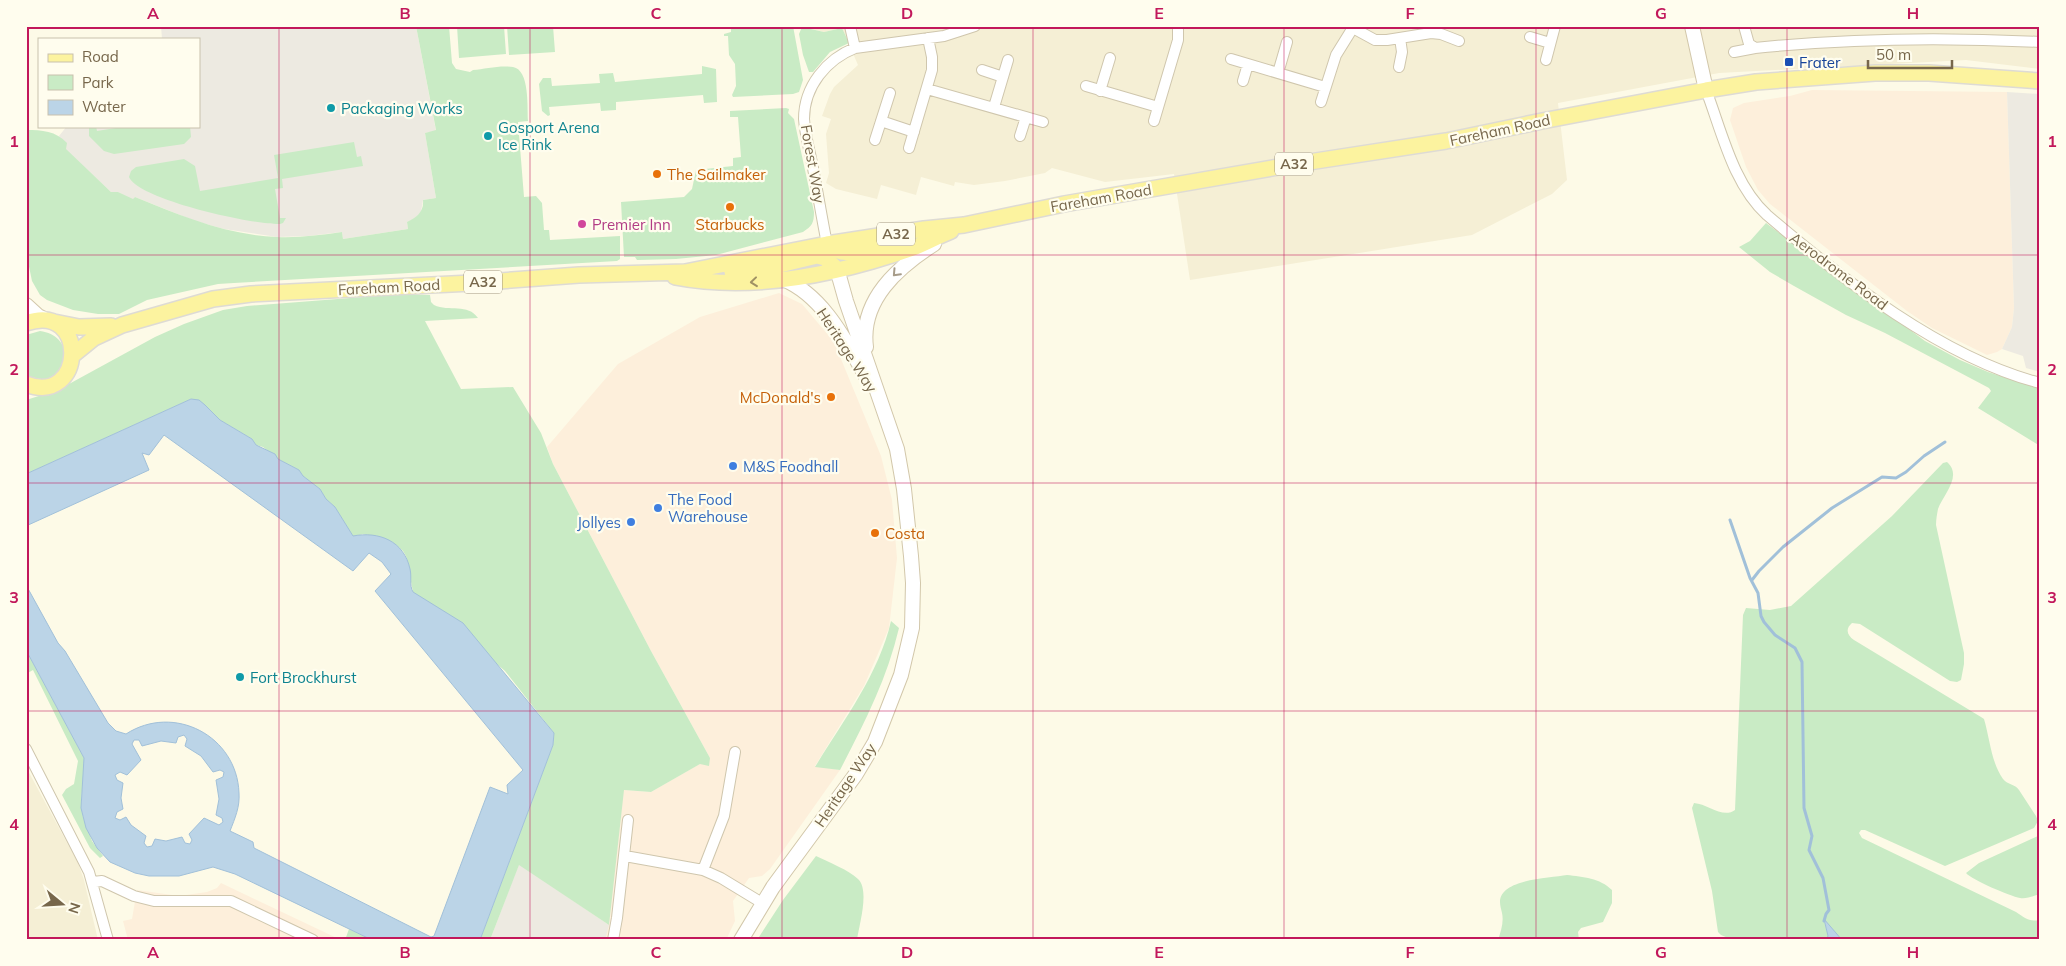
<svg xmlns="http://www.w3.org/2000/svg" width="2066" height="966" font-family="Mulish,sans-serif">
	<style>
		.residential { fill: #f5efd5 }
		.commercial { fill: #fdefdb }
		.industrial { fill: #edeae1 }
		.green { fill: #c9ebc5 }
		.water { fill: #bbd4e7; stroke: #a1c0d9; fill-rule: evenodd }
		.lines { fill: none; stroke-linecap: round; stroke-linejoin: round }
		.stream { stroke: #a1c0d9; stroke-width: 3 }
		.street-casing { stroke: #cfc6ad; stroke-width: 12 }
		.secondary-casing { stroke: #d2c7aa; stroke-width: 16 }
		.primary-casing { stroke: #dedbd4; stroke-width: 18 }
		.street { stroke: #fff; stroke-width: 10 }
		.secondary { stroke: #fff; stroke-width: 14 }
		.primary { stroke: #fcf39f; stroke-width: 15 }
		.oneway { stroke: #a79c8a }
		.oneway2 { stroke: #9f9164 }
		.grid { fill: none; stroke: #c2185b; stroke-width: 1; stroke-opacity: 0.55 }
		.transit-dot { fill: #1a4fb4; stroke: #fffdee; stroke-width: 2 }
		.culture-dot { fill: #0f9aa8; stroke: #fffdee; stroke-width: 2 }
		.food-dot { fill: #e8710a; stroke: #fffdee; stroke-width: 2 }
		.hotel-dot { fill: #d1479c; stroke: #fffdee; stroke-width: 2 }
		.shop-dot { fill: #3f7fe0; stroke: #fffdee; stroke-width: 2 }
		.labels { text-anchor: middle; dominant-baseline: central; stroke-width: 4.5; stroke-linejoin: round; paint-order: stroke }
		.shield { fill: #fffdee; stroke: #a0947c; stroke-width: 1 }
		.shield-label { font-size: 14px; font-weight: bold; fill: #77674b }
		.transit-label { font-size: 15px; fill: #164399; stroke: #fffdee; text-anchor: start }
		.culture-label { font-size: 15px; fill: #0d838f; stroke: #fffdee; text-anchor: start }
		.street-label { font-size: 15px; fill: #77674b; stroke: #fffdee }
		.food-label { font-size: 15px; fill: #c56008; stroke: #fffdee; text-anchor: start }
		.hotel-label { font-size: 15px; fill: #b23c85; stroke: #fffdee; text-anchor: start }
		.shop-label { font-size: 15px; fill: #366cbe; stroke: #fffdee; text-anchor: start }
		.neatline { fill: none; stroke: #c2185b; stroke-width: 2 }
		.grid-label { font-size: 16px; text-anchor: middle; font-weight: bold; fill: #c2185b }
	</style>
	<rect width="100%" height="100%" fill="#fdfae7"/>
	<path class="residential" d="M800 26H2040V69L1966 60 1719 73 1558 103 1567 180 1552 194 1472 235 1190 280 1174 174 1105 182 1052 168 1045 173 1005 181 974 185 955 182 954 186 921 177 916 195 881 185 877 199 836 189 826 183 829 173 826 134 831 119 822 116 830 94 834 87 858 65 842 28 824 32Z
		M26 767 78 863 84 880 98 940H26Z"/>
	<path class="commercial" d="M1812 90 2007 92 2014 308 2012 327 2002 349 1997 352 1987 355 1981 352 1932 328 1907 311 1770 204 1758 190 1746 167 1730 120 1733 108 1744 103 1790 96Z
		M779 293 802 304 834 342 881 456 892 500 897 558 889 628 864 686 815 766 840 770 770 869 762 876 749 878 733 901 735 921 726 940H605L623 790 651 792 710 758 651 651 553 464 547 447 618 364 700 317Z
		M221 883 341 940H128L123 921 132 919 137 890 179 896 207 892 217 888Z"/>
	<path class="industrial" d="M161 26H416L436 131 425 133 436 198 423 200 421 212 414 219 407 222 408 229 343 239 342 232 308 236 277 237 224 229 195 221 135 197 133 200 118 192H111L65 149 59 136 67 126H199V39H162Z
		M2007 92 2040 94V372L2026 368 2023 356 2002 349 2012 327 2014 308Z
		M519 864 609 925 605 940H490Z"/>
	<path class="green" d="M416 26H449L452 63 456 69 470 72 473 70C485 69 500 65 513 67 530 70 527 107 528 121L518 122 524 197 536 196 542 203 544 230H549L550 240 620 236V259L617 261 234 283 218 284 147 300 119 314H98L73 310 47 300 40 295 32 281 26 252V130C42 130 56 131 67 143L66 149 111 192H118L133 199 135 197C181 216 227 235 277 237 299 238 321 235 342 232L343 239 408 229 407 222C417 217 424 212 423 200L436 198 425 133 436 130Z
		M457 26H504L506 54 459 58Z
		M507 26H553L555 52 509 55Z
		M731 26H793L803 80 799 92 793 94 733 97 732 95 736 86 735 64 729 55 728 36H724V34L731 32Z
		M802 27 824 32 842 28 849 43 830 52 813 72H809L803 55 799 34Z
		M702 66 716 69 717 102 704 103 703 95 616 102V110L601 111 600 103 549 107 550 115 548 116 542 111 539 84 543 78H551L552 86 600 83 599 74 613 73 615 82 702 74Z
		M786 108 789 109 788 113 794 119 814 212C814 223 812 226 803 232L716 255 676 259 637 260 635 257H624L621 202 684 197 692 189 696 170 733 166V158L741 157 738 117H730V111Z
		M89 126H96L97 131 128 126H190L191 137 184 144 114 154 104 151 89 136Z
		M354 142 357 157 361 156 363 166 282 179 283 188 275 189 280 218H286L283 223 280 224C254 225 139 200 129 177L131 171 136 167 184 159 195 166 200 191 278 178 274 155Z
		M1766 223 1925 341 1960 360 1988 372 2040 389V446L1978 408 1991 391 1989 388 1885 333 1846 315 1794 286 1770 272 1739 247 1750 241Z
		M402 294 430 295 431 302 434 305C449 312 468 303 478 318L425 321 461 389 513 387 541 433 553 464 651 651 710 758 709 766 700 764 651 792 624 790 609 925 519 865 490 940H480L553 745 554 733 505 671 413 592 406 556 403 551 395 544 363 534 353 537 335 507 326 499 320 489 303 476 299 470 278 459 263 447 256 445 252 439 220 420 205 405 191 399 26 474V400L58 390 155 337 184 324 223 310 247 306Z
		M40 331C71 335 73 369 45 380L26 376V335Z
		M1947 462C1963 476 1943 495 1938 509 1937 514 1936 520 1936 525L1964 653V664L1961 680 1957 682 1950 681 1860 624 1852 623C1845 629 1847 635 1854 640L1981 717 1984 719C1990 739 1991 762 2003 779 2008 785 2015 784 2019 790L2036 816 2038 821 2034 828 1945 866 1865 830H1861L1859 833 1862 838 2016 912C2025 918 2029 922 2040 920V940H1836L1824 920 1830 940H1733L1721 935 1718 932 1712 891 1692 808 1694 803C1708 804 1723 819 1735 810L1743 615 1746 608 1770 610 1791 606 1892 516 1943 463Z
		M891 621 899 628C887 679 864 724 840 770L815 767C843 721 879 674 891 621Z
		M26 650 84 758 85 767 81 799 83 817 92 841 103 856 100 858 90 848 62 795 66 789 74 784 78 761 33 670 26 674Z
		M2040 835V894C2033 896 2027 899 2020 898 2010 896 1972 880 1966 873L1979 863Z
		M816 856C828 862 849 870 858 879 870 890 859 925 857 940H757L783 900Z
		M1567 875C1583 877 1600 878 1612 890V903L1603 922 1581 928 1578 932 1579 940H1498C1501 931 1504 922 1502 913 1501 909 1500 905 1500 902 1500 879 1550 878 1567 875Z
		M349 929 372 940H345Z"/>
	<path class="water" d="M191 399 199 400 205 405 220 420 252 439 256 445 275 454 278 459 299 470 303 476 320 489 326 499 335 507 353 536C379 531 404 541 410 569 412 577 409 585 413 592L463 623 554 733 553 745 480 940H372L235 874 213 867 179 876H149L135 873 110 862 97 848 86 828 81 808 84 758 26 650V585L58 643 65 651 108 723 116 731 126 734C174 703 237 736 239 793 240 807 235 818 230 831L253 842 254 848 431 937 434 936 490 787 508 794 507 785 523 770 375 591 391 574 382 562 369 553 353 571 164 435 149 455 142 453 149 470 26 526V474ZM184 735 187 739 185 746 201 756 213 772 220 770 224 772 223 777 216 780 219 799 216 815 222 818 223 822 219 825 204 818 189 834 192 840 190 844 185 843 182 837 166 841 155 839 152 846 147 847 144 843 146 836 131 825 126 817 120 820 115 818 117 812 123 809 121 798 123 783 117 780 115 775 120 772 127 775 141 760 132 744 134 740H139L142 746 161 741 176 743 178 737Z
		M1824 919 1842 940H1826L1828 936Z"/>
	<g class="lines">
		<path class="stream" d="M1730 520 1750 578 1758 593 1761 616 1764 622 1775 635 1795 648 1802 662 1804 808 1812 836 1809 850 1823 878 1829 910 1826 914 1824 921
			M1752 580 1759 571 1783 547 1832 508 1882 477 1896 478 1906 472 1924 456 1945 442"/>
		<defs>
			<path id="street" d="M850 26 855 48
				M1744 26 1749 44 1755 48C1852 38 1943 37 2040 42
				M1353 28 1375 40H1387L1431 33 1441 34 1459 41
				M1530 37 1550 43
				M1734 52 1755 48
				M1231 59 1325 87
				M1546 60 1555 26
				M1399 67 1402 52 1400 38
				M982 70 1003 77
				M1278 73 1287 42
				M1243 81 1248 64
				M1086 86 1158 107
				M927 89 1043 122
				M1706 90C1722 132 1733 184 1767 215 1843 280 1943 358 2040 383
				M1100 91 1110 58
				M1321 102 1336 55 1354 26
				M994 107 1008 60
				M881 121 914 132
				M1154 121 1178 40V26
				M1020 136 1026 117
				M875 140 890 93
				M909 148 932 70V57L928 38
				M827 244C822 219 818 194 813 168 810 152 805 135 804 119 804 86 827 59 855 48L944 36 975 26
				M26 749 89 872 108 940
				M625 856 703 870 721 878 762 903
				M703 870 724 816 735 752
				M93 882 102 881 134 896 154 901H231L313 940
				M613 940 617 918 628 820"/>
			<path id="secondary" d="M1692 26 1706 90
				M783 279C824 296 846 342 867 378
				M26 305 38 316 46 320
				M866 347C860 300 898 267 934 244
				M741 940 773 887 856 774 875 742 901 675 912 628 913 583 911 556 904 489 897 449 846 301 837 269"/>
			<path id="primary" d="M828 245 841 252 852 253 902 242
				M732 272 763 269 817 256 825 258 837 269
				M675 277C753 292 839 274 913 248 926 243 938 236 951 231
				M54 322 79 327 111 326
				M26 323C89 301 85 407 26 384
				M73 355 94 338 122 325 213 299 251 294 472 283 579 275 685 272 827 244 924 229 964 225 1064 204 1296 164 1446 141 1542 121 1706 90 1756 82 1875 73H1929L2040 81"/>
		</defs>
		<use href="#street" class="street-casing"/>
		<use href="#secondary" class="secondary-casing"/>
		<use href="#primary" class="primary-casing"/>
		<use href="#street" class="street"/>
		<use href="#secondary" class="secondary"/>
		<use href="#primary" class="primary"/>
	</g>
	<defs><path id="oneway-chevron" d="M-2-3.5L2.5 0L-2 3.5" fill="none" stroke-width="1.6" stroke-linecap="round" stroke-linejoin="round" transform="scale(1.25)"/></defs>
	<use class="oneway" href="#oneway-chevron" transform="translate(896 273) rotate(133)"/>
	<use class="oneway2" href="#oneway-chevron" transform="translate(754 282) rotate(174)"/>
	<path class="grid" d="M279 26V940M530 26V940M782 26V940M1033 26V940M1284 26V940M1536 26V940M1787 26V940M26 255H2040M26 483H2040M26 711H2040"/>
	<rect class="transit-dot" x="1784" y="57" width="10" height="10" rx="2.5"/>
	<g class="culture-dot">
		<circle cx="331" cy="108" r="5"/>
		<circle cx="488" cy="136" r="5"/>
		<circle cx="240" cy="677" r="5"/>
	</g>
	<g class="food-dot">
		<circle cx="657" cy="174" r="5"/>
		<circle cx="730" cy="207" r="5"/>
		<circle cx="831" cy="397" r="5"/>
		<circle cx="875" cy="533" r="5"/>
	</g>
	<circle class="hotel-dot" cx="582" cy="224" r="5"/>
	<g class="shop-dot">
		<circle cx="733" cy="466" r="5"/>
		<circle cx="658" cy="508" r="5"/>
		<circle cx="631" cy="522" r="5"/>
	</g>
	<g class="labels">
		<g class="shield">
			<rect x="1275" y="152.5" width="38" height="23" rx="4"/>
			<rect x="877" y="222.5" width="38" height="23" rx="4"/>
			<rect x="464" y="270.5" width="38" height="23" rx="4"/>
		</g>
		<g class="shield-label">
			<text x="1294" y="164">A32</text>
			<text x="896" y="234">A32</text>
			<text x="483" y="282">A32</text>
		</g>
		<g class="transit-label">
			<text x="1799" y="62">Frater</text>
		</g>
		<g class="culture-label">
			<text x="341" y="108">Packaging Works</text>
			<text x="498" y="127">Gosport Arena<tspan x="498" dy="17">Ice Rink</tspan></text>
			<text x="250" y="677">Fort Brockhurst</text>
		</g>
		<g class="street-label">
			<text transform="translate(1500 130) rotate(-12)">Fareham Road</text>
			<text transform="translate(813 164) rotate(80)">Forest Way</text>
			<text transform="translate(1101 198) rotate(-10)">Fareham Road</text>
			<text transform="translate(1839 271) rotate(37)">Aerodrome Road</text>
			<text transform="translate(389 287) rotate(-3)">Fareham Road</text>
			<text transform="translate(847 350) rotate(57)">Heritage Way</text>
			<text transform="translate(845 785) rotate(-56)">Heritage Way</text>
		</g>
		<g class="food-label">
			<text x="667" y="174">The Sailmaker</text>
			<text x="730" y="224" text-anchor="middle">Starbucks</text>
			<text x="821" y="397" text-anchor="end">McDonald's</text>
			<text x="885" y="533">Costa</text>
		</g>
		<g class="hotel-label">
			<text x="592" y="224">Premier Inn</text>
		</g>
		<g class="shop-label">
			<text x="743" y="466">M&amp;S Foodhall</text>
			<text x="668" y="499">The Food<tspan x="668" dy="17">Warehouse</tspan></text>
			<text x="621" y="522" text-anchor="end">Jollyes</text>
		</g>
	</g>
	<rect width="2066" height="966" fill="none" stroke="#fffdee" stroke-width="55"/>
	<rect x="38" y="38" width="162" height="90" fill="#fffdee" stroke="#c9c1ad"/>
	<rect x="48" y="54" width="25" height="8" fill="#fcf39f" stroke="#c9c1ad"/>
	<text x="82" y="62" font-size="15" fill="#77674b">Road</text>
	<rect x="48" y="75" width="25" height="15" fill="#c9ebc5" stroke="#c9c1ad"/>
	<text x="82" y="88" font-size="15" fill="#77674b">Park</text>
	<rect x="48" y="100" width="25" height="15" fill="#bbd4e7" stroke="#c9c1ad"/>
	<text x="82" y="112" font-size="15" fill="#77674b">Water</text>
	<g transform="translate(62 904) rotate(108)" stroke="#fffdee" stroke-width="4" paint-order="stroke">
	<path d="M0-4L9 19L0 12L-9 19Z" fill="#77674b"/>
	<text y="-8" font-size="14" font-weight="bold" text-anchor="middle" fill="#77674b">N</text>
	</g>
	<path d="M1868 60v8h84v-8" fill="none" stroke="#77674b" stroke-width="2.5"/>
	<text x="1876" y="60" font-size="15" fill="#77674b" stroke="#fffdee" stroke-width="4" paint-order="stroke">50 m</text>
	<rect x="28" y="28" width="2010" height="910" class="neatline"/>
	<g class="grid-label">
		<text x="153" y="19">A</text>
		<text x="405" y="19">B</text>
		<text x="656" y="19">C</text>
		<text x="907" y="19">D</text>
		<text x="1159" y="19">E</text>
		<text x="1410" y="19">F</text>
		<text x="1661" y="19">G</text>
		<text x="1913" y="19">H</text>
		<text x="14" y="147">1</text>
		<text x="2052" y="147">1</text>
		<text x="14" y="375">2</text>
		<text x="2052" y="375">2</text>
		<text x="14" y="603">3</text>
		<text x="2052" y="603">3</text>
		<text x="14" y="830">4</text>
		<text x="2052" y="830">4</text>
		<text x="153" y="958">A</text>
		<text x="405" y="958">B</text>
		<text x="656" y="958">C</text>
		<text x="907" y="958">D</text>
		<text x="1159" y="958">E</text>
		<text x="1410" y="958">F</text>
		<text x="1661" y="958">G</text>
		<text x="1913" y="958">H</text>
	</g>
</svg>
